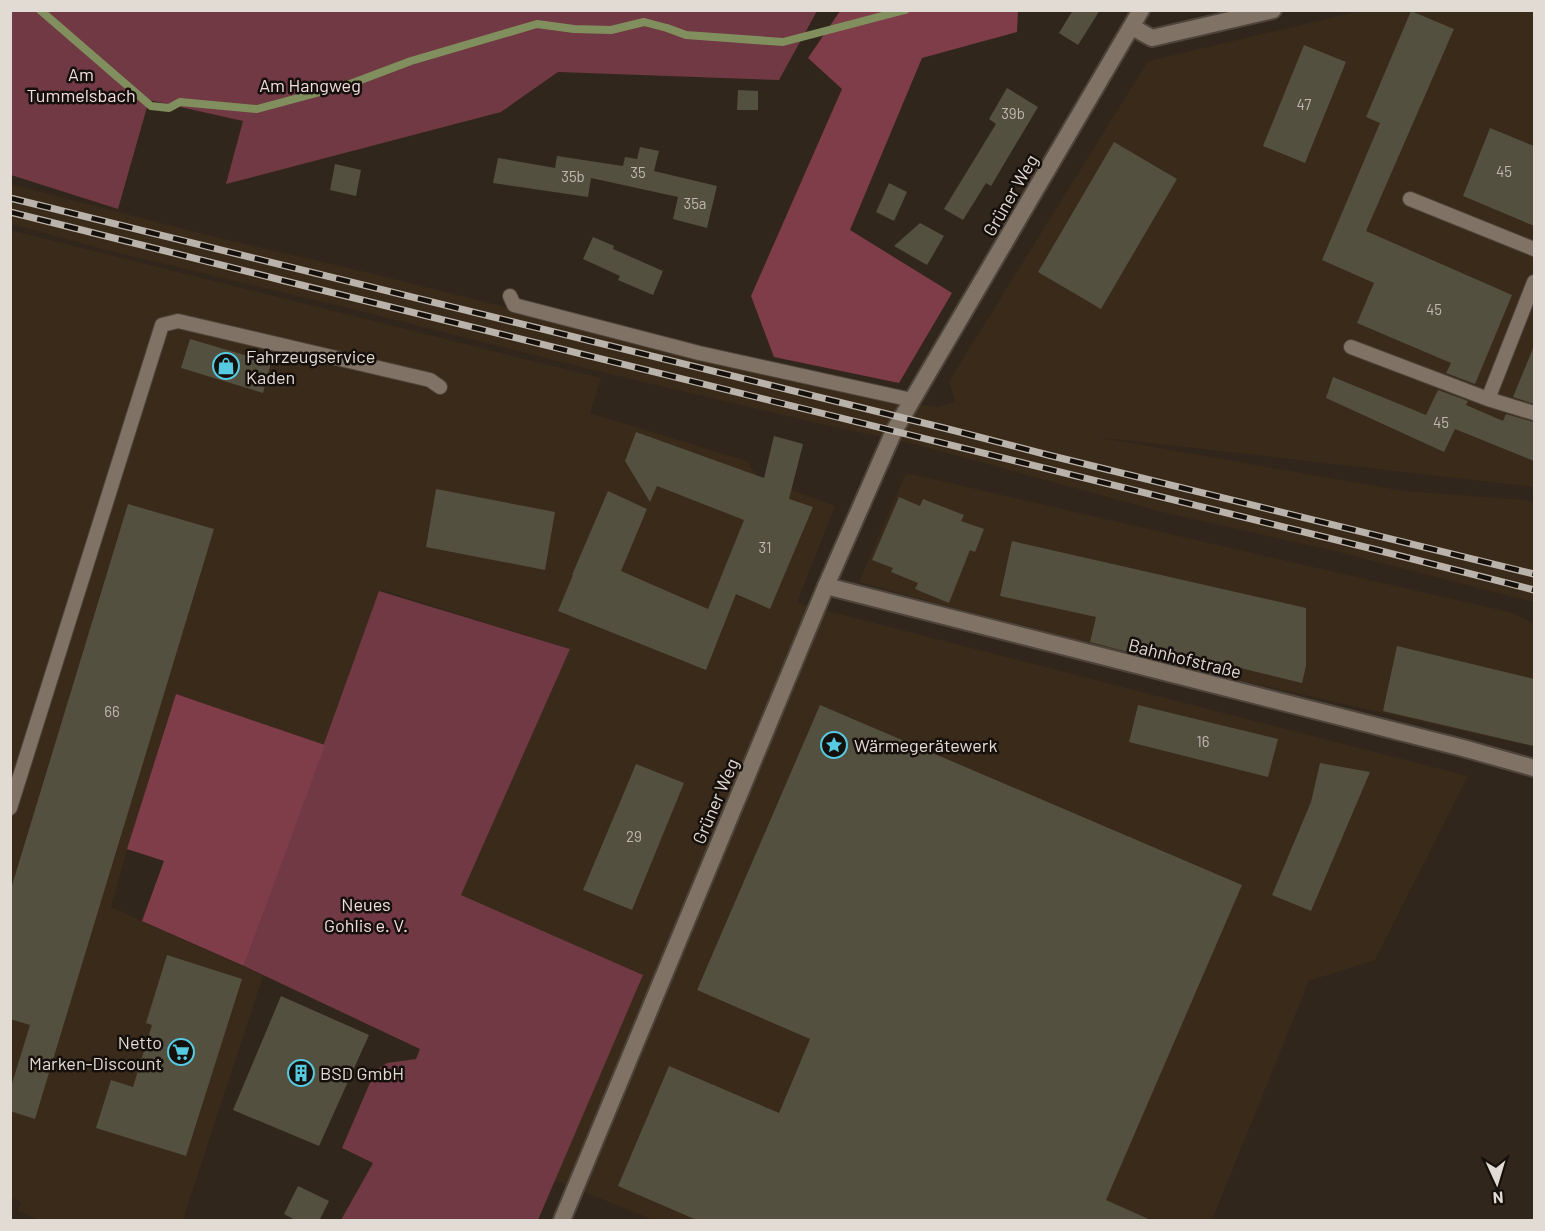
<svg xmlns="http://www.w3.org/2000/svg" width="1545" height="1231" font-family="Barlow,sans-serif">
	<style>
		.built { fill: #3a2a1a }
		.green { fill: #703943 }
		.forest { fill: #7f3c49 }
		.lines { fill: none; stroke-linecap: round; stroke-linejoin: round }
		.stream { stroke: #818e5e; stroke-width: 8 }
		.building { fill: #535040 }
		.service-casing { stroke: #4d443b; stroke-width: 16 }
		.minor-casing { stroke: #4d443b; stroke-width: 20 }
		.tertiary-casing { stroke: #4d443b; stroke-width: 20 }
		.service { stroke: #807365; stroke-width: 14 }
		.minor { stroke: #807365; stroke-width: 16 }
		.tertiary { stroke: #807365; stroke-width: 16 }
		.rail-casing { stroke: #bab3ab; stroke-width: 7 }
		.rail { stroke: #15100b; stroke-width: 4.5; stroke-dasharray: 14; stroke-linecap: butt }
		.labels { text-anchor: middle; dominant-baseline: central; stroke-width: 5; stroke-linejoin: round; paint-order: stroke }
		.number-label { font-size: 15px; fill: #beb8af }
		.park-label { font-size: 18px; fill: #f4dde0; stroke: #15100b }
		.street-label { font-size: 18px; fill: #e2dbd4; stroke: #15100b }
		.poi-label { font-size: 18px; fill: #e2dbd4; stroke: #15100b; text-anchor: start }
	</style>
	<rect width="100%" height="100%" fill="#31261b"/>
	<path class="built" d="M1360 11H1534V487L1097 437 1404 491 1525 500 1534 503V602L1326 549 1166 513 914 444 825 425 597 371 360 311 111 251 11 224 10 184 215 237 370 273 834 390 936 407 955 402 949 381 1148 61Z
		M10 230 601 378 590 413 747 461 757 477 835 506 797 603 1468 776 1375 960 1309 981 1212 1220H654L554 1180 643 976 461 895 570 649 382 590 325 745 176 694 127 849 111 907 263 976 183 1220H39L18 1211 21 1202 10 1197Z
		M906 473 1513 613 1534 624V747L1127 655 859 582Z"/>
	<path class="green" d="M10 11 11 10 817 11 779 80 558 72 501 112 226 184 243 121 149 100 118 209 11 175Z
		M379 591 570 649 461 895 643 975 538 1220H341L373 1163 342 1148 375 1071 387 1063 416 1059 420 1049 244 966Z"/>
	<path class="forest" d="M840 11H1018L1017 32 922 58 850 230 952 293 899 383 774 357 751 296 842 89 808 58Z
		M176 694 325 745 244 966 142 921 164 861 127 849Z"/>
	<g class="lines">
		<path class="stream" d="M40 10 151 106 169 108 180 102 257 109 350 84 411 61 537 24 574 29 611 30 644 22 667 28 686 35 783 42 905 10"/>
	</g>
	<path class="building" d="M1073 10H1100L1078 45 1059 33Z
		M1411 11 1454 29 1366 231 1512 295 1475 384 1446 373 1451 363 1357 323 1374 283 1322 260 1380 123 1366 117Z
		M1304 45 1346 62 1305 163 1263 146Z
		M1007 88 1038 107 991 186 986 183 963 220 944 209 996 124 989 119Z
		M738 90 758 91V110H737Z
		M1490 128 1534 146V226L1463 196Z
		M1114 142 1177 179 1101 309 1038 272Z
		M640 147 659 151 654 171 717 186 707 228 673 219 678 197 591 178 588 197 493 183 498 158 555 168 557 156 623 166 625 157 637 159Z
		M335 164 361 170 356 196 330 190Z
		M889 183 907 192 894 221 876 212Z
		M920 223 944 236 927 265 894 246Z
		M593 237 614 246 613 249 663 271 653 295 618 280 620 276 583 259Z
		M190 339 271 363 263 393 181 368Z
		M1534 346V404L1513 397Z
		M1333 377 1426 415 1438 390 1468 401 1466 405 1503 421 1506 414 1534 422V461L1455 429 1444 452 1326 398Z
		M636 432 764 478 774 436 803 444 789 499 813 507 770 609 736 594 706 670 558 611 573 575H572L608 491 647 509 621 571 708 609 744 520 657 486 650 502 625 461Z
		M436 489 555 512 545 570 426 547Z
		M899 497 920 506 923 499 964 515 961 521 984 529 975 552 970 550 949 603 915 589 918 583 891 572 893 568 872 560Z
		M128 504 214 529 35 1119 10 1111V1090L30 1025 10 1019V892Z
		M1012 541 1306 608V666L1302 683 1131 641 1128 652 1090 642 1096 617 1000 596Z
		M1397 646 1534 679V746L1383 711Z
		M820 705 1242 885 1106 1200 1153 1221H699L618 1186 669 1066 779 1113 810 1039 697 990Z
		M1138 705 1278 739 1268 777 1129 742Z
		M1320 763 1370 772 1311 911 1272 895 1311 802Z
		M636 764 684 783 632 910 583 890Z
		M167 955 242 979 186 1156 96 1128 111 1080 133 1087 152 1025 146 1023Z
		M281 996 369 1035 319 1146 233 1110Z
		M298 1186 329 1201 319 1221H297L284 1214Z"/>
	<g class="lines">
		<defs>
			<path id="service" d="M1410 199 1534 249
				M510 296 514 305 699 353 912 400
				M1351 347 1488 399 1534 413
				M1488 399 1534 282
				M10 808 162 325 178 321 430 380 440 387"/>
			<path id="minor" d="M1132 27 1152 38 1273 10
				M826 586 1463 748 1534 768"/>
			<path id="tertiary" d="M562 1220 826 586 894 431 1141 10"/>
		</defs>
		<use href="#service" class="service-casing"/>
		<use href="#minor" class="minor-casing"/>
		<use href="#tertiary" class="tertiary-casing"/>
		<use href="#service" class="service"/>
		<use href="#minor" class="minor"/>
		<use href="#tertiary" class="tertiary"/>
		<defs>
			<path id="rail" d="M10 198 948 429 1048 455 1534 574
				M10 212 281 280 1377 550 1534 590"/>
		</defs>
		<use href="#rail" class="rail-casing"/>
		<use href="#rail" class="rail"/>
	</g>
	<defs>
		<symbol id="shop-ring" viewBox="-11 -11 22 22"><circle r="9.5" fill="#15100b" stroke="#55cae0" stroke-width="1.5"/><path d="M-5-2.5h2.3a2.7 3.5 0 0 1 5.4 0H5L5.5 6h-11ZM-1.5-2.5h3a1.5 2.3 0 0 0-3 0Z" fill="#55cae0"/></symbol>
		<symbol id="sight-ring" viewBox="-11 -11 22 22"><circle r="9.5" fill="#15100b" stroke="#55cae0" stroke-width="1.5"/><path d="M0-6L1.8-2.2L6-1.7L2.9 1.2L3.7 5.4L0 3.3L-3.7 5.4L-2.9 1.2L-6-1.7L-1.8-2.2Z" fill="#55cae0"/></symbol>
		<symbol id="supermarket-ring" viewBox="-11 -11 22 22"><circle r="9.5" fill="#15100b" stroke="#55cae0" stroke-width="1.5"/><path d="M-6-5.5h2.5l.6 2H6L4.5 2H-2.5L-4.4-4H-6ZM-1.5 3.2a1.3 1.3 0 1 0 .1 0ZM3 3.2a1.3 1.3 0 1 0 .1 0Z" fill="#55cae0"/></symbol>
		<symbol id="building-ring" viewBox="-11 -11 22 22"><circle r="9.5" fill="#15100b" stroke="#55cae0" stroke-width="1.5"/><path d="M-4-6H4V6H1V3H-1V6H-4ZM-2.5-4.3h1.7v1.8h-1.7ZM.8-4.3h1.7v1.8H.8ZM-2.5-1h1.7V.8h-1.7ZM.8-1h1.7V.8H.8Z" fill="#55cae0"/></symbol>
	</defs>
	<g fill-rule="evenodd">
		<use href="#shop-ring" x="211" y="351" width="30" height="30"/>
		<use href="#sight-ring" x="819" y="730" width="30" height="30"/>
		<use href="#supermarket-ring" x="166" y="1037" width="30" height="30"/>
		<use href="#building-ring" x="286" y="1058" width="30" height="30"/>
	</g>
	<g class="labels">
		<g class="number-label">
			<text x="1304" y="104">47</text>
			<text x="1013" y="113">39b</text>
			<text x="1504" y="171">45</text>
			<text x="638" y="172">35</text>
			<text x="573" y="176">35b</text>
			<text x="695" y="203">35a</text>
			<text x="1434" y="309">45</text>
			<text x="1441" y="422">45</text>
			<text x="765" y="547">31</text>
			<text x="112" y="711">66</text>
			<text x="1203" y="741">16</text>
			<text x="634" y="836">29</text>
		</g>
		<g class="park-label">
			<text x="81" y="74">Am<tspan x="81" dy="21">Tummelsbach</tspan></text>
			<text x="310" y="85">Am Hangweg</text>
			<text x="366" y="904">Neues<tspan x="366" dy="21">Gohlis e. V.</tspan></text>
		</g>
		<g class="street-label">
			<text transform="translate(1010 195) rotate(-60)">Grüner Weg</text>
			<text transform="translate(1185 658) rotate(14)">Bahnhofstraße</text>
			<text transform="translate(715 801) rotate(-67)">Grüner Weg</text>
		</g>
		<g class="poi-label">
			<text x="246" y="356">Fahrzeugservice<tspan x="246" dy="21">Kaden</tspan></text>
			<text x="854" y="745">Wärmegerätewerk</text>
			<text x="162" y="1042" text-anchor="end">Netto<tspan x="162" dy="21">Marken-Discount</tspan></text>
			<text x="320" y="1073">BSD GmbH</text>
		</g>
	</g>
	<rect width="1545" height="1231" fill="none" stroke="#e2dbd4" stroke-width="24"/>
	<g transform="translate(1497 1183) rotate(176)" stroke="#15100b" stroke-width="4.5" paint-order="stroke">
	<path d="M0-4.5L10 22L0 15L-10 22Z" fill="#e2dbd4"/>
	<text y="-9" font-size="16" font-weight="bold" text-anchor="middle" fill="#e2dbd4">N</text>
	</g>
</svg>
